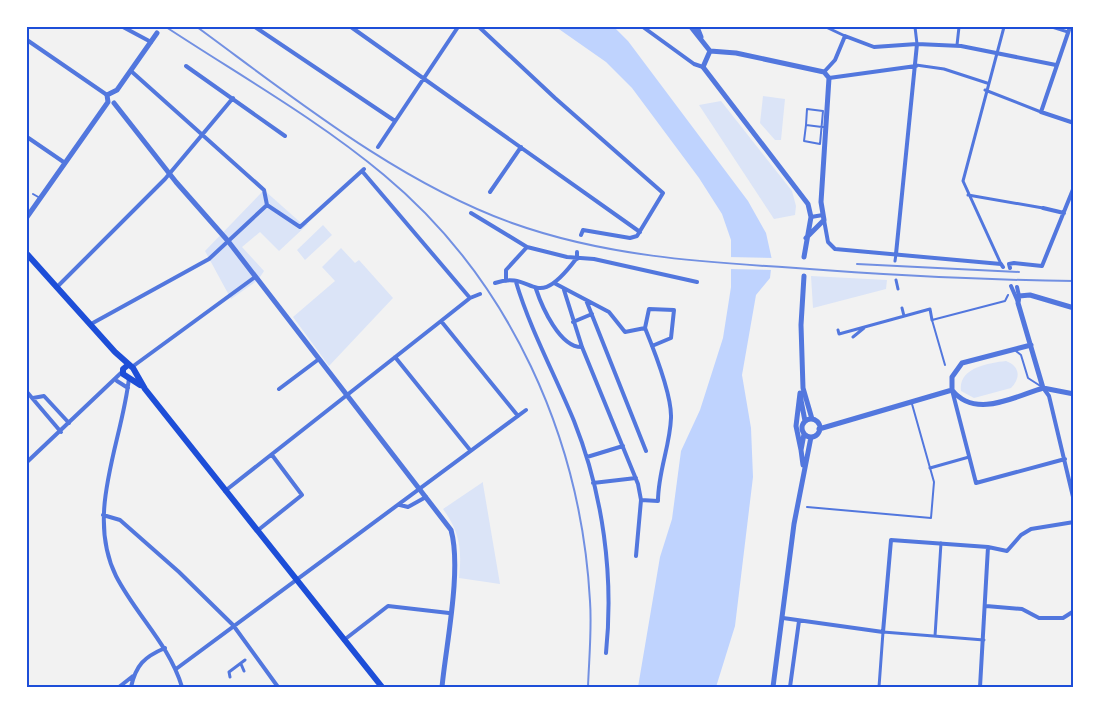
<svg xmlns="http://www.w3.org/2000/svg" width="1101" height="714" font-family="'Source Serif 4',serif">
	<style>
		.green { fill: #dbe4f7 }
		.water { fill: #bfd3fe }
		.pier { fill: #f2f2f2 }
		.lines { fill: none; stroke-linecap: round; stroke-linejoin: round }
		.service { stroke: #5277de; stroke-width: 2 }
		.pedestrian { stroke: #5277de; stroke-width: 3 }
		.minor { stroke: #5277de; stroke-width: 4 }
		.tertiary { stroke: #5277de; stroke-width: 5 }
		.secondary { stroke: #1d4ed8; stroke-width: 6 }
		.rail { stroke: #7290e2; stroke-width: 2 }
		.neatline { fill: none; stroke: #1d4ed8; stroke-width: 2 }
	</style>
	<rect width="100%" height="100%" fill="#f2f2f2"/>
	<path class="green" d="M763 96 785 99 781 140H775L760 123Z
		M721 101 792 191 796 206 795 215 774 219 699 105Z
		M264 190 301 223 308 224 279 251 260 232 242 247 264 271 258 280 231 299 205 251Z
		M323 225 332 235 305 260 297 250Z
		M341 248 355 263 359 260 393 298 329 366 293 317 335 281 322 267Z
		M811 276 887 280 886 289 813 308Z
		M1006 361C1020 366 1021 378 1011 388L974 398 961 391C958 368 988 363 1006 361Z
		M483 482V484L500 584 459 578C462 550 460 532 443 509Z"/>
	<path class="water" d="M556 27H614L628 41 748 201 766 233 772 260 770 278 756 295 742 375 751 428 753 477 735 626 716 687H638L660 557 672 519 681 451 700 410 723 338 731 287V240L722 214 699 178 632 88 606 62Z"/>
	<path class="pier" d="M728 257 775 258V270L729 269Z"/>
	<g class="lines">
		<path class="service" d="M806 125 807 109 823 111 820 144 804 141 806 125 822 127H824
			M33 194 40 198
			M1016 351 1021 355 1028 378 1042 387
			M945 365 932 320 1005 301 1008 295
			M807 507 931 518 934 482 912 404"/>
		<path class="pedestrian" d="M826 27 845 36
			M915 27 917 44
			M1052 27 1068 32
			M957 45 959 27
			M916 65 944 69 987 83
			M985 90 1041 112
			M968 195 1043 208
			M895 261 896 254
			M1001 264 963 181 1004 27
			M896 280 898 289
			M902 308 904 316
			M838 330 839 334 930 309 932 320
			M853 337 864 328
			M930 468 969 457
			M935 636 941 543
			M241 664 244 671
			M230 677 229 672 245 660
			M879 687 883 632 984 640"/>
		<path class="minor" d="M123 27 151 42
			M255 27 395 121
			M351 27 640 232
			M479 27 555 98 663 193 637 236 630 238 583 230 581 235
			M643 27 694 64 703 67
			M1070 27 1041 112 1074 123
			M27 40 107 95
			M186 66 285 136
			M131 71 264 190 267 205
			M824 72 835 60 845 36 874 47 917 44 961 46 1056 65
			M829 78 916 66
			M27 137 65 163
			M378 147 458 27
			M362 171 470 298
			M490 192 521 147
			M1043 208 1064 213
			M471 213 527 247 567 257 594 259 697 282
			M811 217 823 215
			M824 220 828 242 835 249 1001 264 1003 267
			M577 252V259
			M896 254 917 44
			M1010 268 1009 264 1014 263 1042 266 1074 187
			M506 281V270L527 247
			M516 282C530 329 555 375 574 421 603 494 614 575 606 653
			M495 283C535 269 533 316 576 259
			M556 284 609 312 625 332 645 328C654 350 672 395 671 418 670 446 658 472 658 501L641 500
			M1011 286 1018 302
			M57 287 165 179 233 98
			M1017 287 1019 296
			M536 289C542 307 560 348 582 347
			M564 290 582 347 638 484 641 500 636 556
			M586 300 646 451
			M441 321 518 416
			M573 322 592 314
			M91 324 209 259 267 205 300 227 364 169
			M645 328 649 309 674 310 671 338 652 346
			M395 357 470 450
			M132 367 255 277
			M129 378C122 443 85 513 116 576 136 615 169 644 182 687
			M117 381 128 388
			M279 389 319 359
			M1044 389 1049 396 1074 501
			M952 390 976 483 1065 459
			M27 392 61 432
			M33 398 44 396 69 423
			M587 457 623 446
			M27 462 122 372
			M593 483 636 478
			M225 491 441 321 470 298 480 294
			M400 505 408 507 426 497
			M103 515 120 520 179 572 233 625 278 687
			M257 531 302 495 272 455
			M988 547 1007 551 1021 535 1031 529 1074 522
			M986 606 1022 609 1039 618H1063L1074 611
			M783 618 883 632 891 540 988 547 980 687
			M344 640 388 606 449 613
			M176 669 526 410
			M119 687 133 676
			M131 687C136 665 144 657 165 648
			M790 687 799 621"/>
		<path class="tertiary" d="M691 27 710 51
			M697 27 701 37
			M710 51 736 53 824 72 829 78 821 202 824 220 806 238
			M710 51 703 67 808 204 811 217 804 257
			M114 103 176 182 228 241 451 530C462 569 446 645 442 687
			M27 217 108 102 107 95 117 90 157 33
			M804 276 801 325 803 388 812 419
			M1031 345 962 363 952 377V390C975 419 1014 397 1043 388
			M1043 388 1018 303 1019 296 1030 295 1074 308
			M1043 388 1074 394
			M800 393 796 426 801 450
			M800 395 805 421
			M802 428a9 9 0 1 1 18 0a9 9 0 1 1-18 0Z
			M819 429 952 390
			M803 465 801 450 804 434
			M773 687 794 524 811 437"/>
		<path class="secondary" d="M27 254 115 352 133 368 145 389 382 687
			M128 365 123 369V374L140 385"/>
		<path class="rail" d="M166 27C239 75 317 119 384 175 510 280 581 438 590 601 592 629 589 659 588 687
			M197 27C294 98 398 182 512 223 604 256 699 262 796 268 888 275 981 280 1074 281
			M857 264 1019 272"/>
	</g>
	<rect width="1101" height="714" fill="none" stroke="#ffffff" stroke-width="57"/>
	<rect x="28" y="28" width="1044" height="658" class="neatline"/>
</svg>
